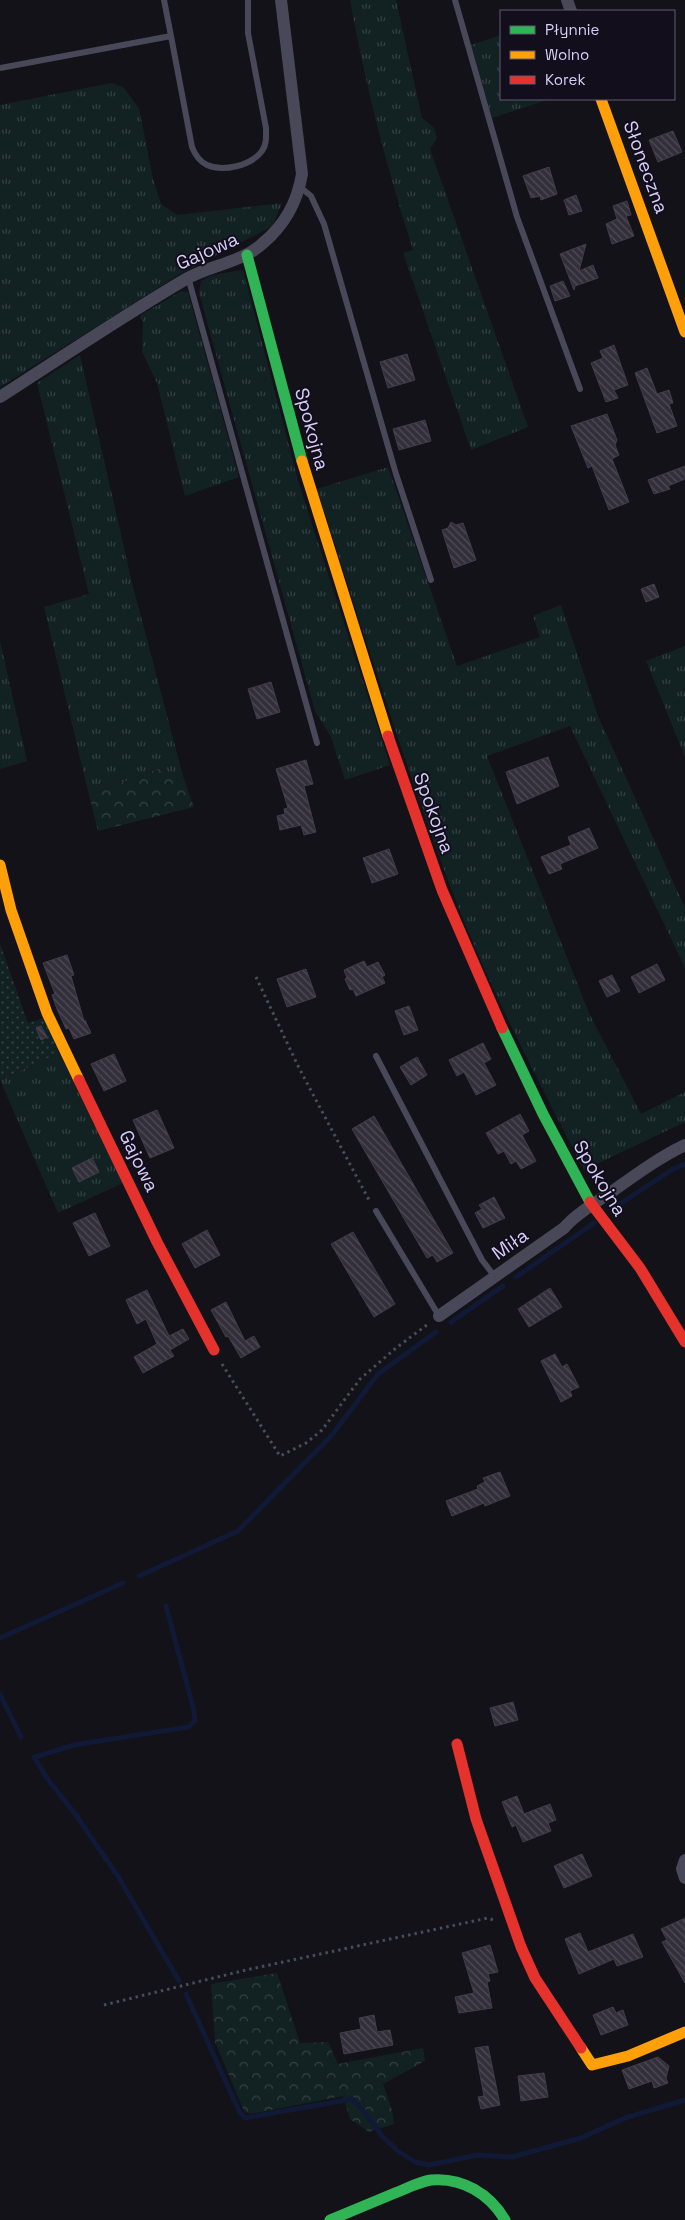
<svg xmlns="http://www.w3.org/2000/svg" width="685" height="2220" font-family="'Space Grotesk',sans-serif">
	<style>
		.grass { fill: url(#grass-tufts) }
		.forest { fill: url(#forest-crowns) }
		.garden { fill: url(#garden-dots) }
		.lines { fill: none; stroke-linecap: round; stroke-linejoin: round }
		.stream { stroke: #101a36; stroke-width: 5 }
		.building { fill: url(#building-back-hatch); stroke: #413c4b }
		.path { stroke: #454e59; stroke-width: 3; stroke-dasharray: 2.5 4; stroke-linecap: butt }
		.lane { stroke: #494859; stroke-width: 6 }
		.street { stroke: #494859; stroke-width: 12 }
		.fast { stroke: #30b455; stroke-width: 11 }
		.slow { stroke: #ff9f0a; stroke-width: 11 }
		.jam { stroke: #e5322d; stroke-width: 11 }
		.labels { text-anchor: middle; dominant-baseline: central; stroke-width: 4; stroke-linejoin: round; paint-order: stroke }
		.street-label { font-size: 19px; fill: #d8cff9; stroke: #120e1c }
	</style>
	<defs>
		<pattern id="grass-tufts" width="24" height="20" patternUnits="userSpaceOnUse" patternTransform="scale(1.25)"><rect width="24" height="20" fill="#122223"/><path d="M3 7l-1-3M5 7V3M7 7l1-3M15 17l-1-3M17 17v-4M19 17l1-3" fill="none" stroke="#344144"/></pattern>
		<pattern id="forest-crowns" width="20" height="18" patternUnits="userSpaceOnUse" patternTransform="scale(1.25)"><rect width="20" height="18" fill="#122223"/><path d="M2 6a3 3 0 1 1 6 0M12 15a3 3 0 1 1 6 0" fill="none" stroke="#344144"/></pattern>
		<pattern id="garden-dots" width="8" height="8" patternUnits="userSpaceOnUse" patternTransform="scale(1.25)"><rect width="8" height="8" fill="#122223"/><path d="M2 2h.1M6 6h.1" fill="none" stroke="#344144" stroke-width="1.8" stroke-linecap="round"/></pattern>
		<pattern id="building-back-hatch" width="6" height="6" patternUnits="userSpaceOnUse" patternTransform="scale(1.25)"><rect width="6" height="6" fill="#322f3b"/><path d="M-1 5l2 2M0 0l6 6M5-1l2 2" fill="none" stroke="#4f4c58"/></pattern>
	</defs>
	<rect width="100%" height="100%" fill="#131218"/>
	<path class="grass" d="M350 0H396L422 118 434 128 437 138 430 149 528 427 471 450 403 253 413 250C387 168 365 85 350 0Z
		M501 35V99H550L492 118 471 45Z
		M111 83 123 87 139 108 153 179 161 204 177 215 282 203 273 225 265 230 180 274 0 387V105Z
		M243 270 299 484 390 765 345 780 331 737 315 711 199 293 201 281 213 275Z
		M181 291 188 292 239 477 185 496 157 383 142 352 143 326 141 315Z
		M80 355 132 583 183 776 158 769 89 795 44 607 89 594 37 383Z
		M388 467 457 666 540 637 533 616 561 605 598 716 685 908V968L570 726 487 756 589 1013 641 1114 685 1092V1122L584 1170C536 1076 486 982 449 883 401 754 360 621 317 489Z
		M0 641 27 761 0 769Z
		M685 646V757L646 661Z
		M59 1053 123 1183 58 1213 0 1080Z"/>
	<path class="forest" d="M158 769 183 776 194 807 98 831 89 795Z
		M277 1973 300 2043 328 2042 338 2064 423 2048 425 2061 383 2084 392 2110 394 2124 369 2132 350 2119 343 2096 250 2114 244 2111 215 2042 211 1984Z"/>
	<path class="garden" d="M0 944 28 1023 44 1018 59 1053 0 1080Z"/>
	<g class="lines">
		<path class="stream" d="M612 1209 673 1169 685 1164
			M516 1277 594 1223
			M451 1322 503 1286
			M139 1576 238 1531 332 1435 378 1374 436 1332
			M0 1638 123 1583
			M0 1694 21 1737
			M34 1757 49 1781 76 1815 119 1878 179 1981
			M35 1757 74 1745 188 1727 195 1721 194 1711 166 1606
			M186 1994 239 2111 245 2118 352 2099 362 2109 383 2137 398 2151 415 2162 429 2165 478 2155 512 2157 581 2138 625 2118 685 2100"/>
	</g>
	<path class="building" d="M673 131 682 152 658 162 649 140Z
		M549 167 557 194 541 200 540 196 531 198 523 176Z
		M576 195 582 211 569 215 564 200Z
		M627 201 631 215 626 216 634 236 612 244 606 224 617 219 613 206Z
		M586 244 579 271 593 265 598 278 575 286 574 290 560 254Z
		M563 281 570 296 555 301 550 286Z
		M614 345 628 385 614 390 618 398 606 402 591 363 603 358 600 351Z
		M407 354 415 380 388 388 380 362Z
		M647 368 657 394 669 390 673 403 669 404 677 426 657 433 635 373Z
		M607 414 617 440 615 445 619 455 612 459 629 502 609 510 592 466 588 468 571 426Z
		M425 420 431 441 399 450 393 429Z
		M685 466V479L668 486 670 489 654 494 648 480Z
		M451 522 456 525 463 523 476 560 454 568 442 530 448 528Z
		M654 584 659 597 646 602 641 589Z
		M271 682 280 712 257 719 248 689Z
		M548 757 559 786 517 804 506 772Z
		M306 760 313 784 304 786 316 832 304 835 301 825 280 830 277 816 285 814 284 809 288 808 276 769Z
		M589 828 598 848 560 864 562 869 549 874 541 857 571 845 568 837Z
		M389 849 398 874 372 883 363 858Z
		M67 955 74 975 71 976 84 1021 85 1020 91 1033 74 1039 69 1028 66 1029 57 1009 52 995 55 994 43 963Z
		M364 961 367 967 378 962 385 975 382 977 385 983 356 996 353 989 350 990 345 979 347 978 344 970Z
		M657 964 665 980 639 993 631 977Z
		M306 969 316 997 287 1007 277 979Z
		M612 975 620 991 607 997 599 981Z
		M409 1006 418 1030 404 1035 395 1011Z
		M41 1026 47 1037 41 1040 36 1028Z
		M483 1043 491 1059 484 1063 496 1085 476 1095 464 1072 457 1076 449 1060Z
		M114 1054 126 1081 104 1091 91 1064Z
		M417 1057 427 1075 411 1085 400 1067Z
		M157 1110 174 1148 150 1158 133 1120Z
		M520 1114 529 1131 522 1135 536 1161 521 1169 516 1161 511 1164 504 1151 498 1154 486 1133Z
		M374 1116 453 1253 437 1262 433 1255 427 1258 352 1129Z
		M92 1158 99 1172 79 1182 72 1168Z
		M494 1197 505 1218 483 1228 475 1213 482 1209 479 1205Z
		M95 1213 110 1246 89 1256 73 1223Z
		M207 1230 220 1255 195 1268 182 1244Z
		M353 1232 395 1304 374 1317 331 1244Z
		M550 1288 562 1307 529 1327 518 1309Z
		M147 1290 169 1336 183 1329 189 1339 170 1350 174 1356 143 1373 134 1357 157 1344 146 1319 137 1324 126 1300Z
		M226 1302 245 1341 254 1336 260 1347 241 1358 228 1336 226 1337 211 1310Z
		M555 1354 562 1367 567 1364 579 1387 570 1391 572 1396 561 1402 541 1361Z
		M500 1472 510 1496 485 1506 484 1503 452 1516 446 1501 478 1489 477 1486 485 1482 483 1478Z
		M513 1702 518 1720 495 1726 490 1708Z
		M517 1796 524 1814 550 1804 556 1820 548 1823 551 1831 523 1842 516 1825 512 1827 502 1802Z
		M582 1854 592 1876 564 1888 554 1866Z
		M685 1918V1983L662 1942 667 1940 661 1929Z
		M580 1933 588 1952 633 1934 643 1957 617 1966 614 1959 579 1974 565 1939Z
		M490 1945 498 1972 488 1974 490 1981 487 1982 492 2008 459 2013 455 1997 474 1993 462 1953Z
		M613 2007 616 2013 623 2010 628 2025 601 2035 593 2015Z
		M374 2015 377 2032 390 2030 393 2045 344 2054 340 2033 361 2029 359 2018Z
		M488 2046 500 2105 481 2109 478 2097 484 2096 475 2048Z
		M658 2057 669 2066 666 2078 668 2083 654 2088 652 2081 629 2089 622 2070Z
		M544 2073 548 2097 521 2101 518 2076Z"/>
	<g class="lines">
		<path class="path" d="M256 977 299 1068 370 1202
			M222 1364 280 1456 306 1443 322 1430 360 1379 396 1348 428 1324
			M104 2005 246 1970 488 1918 493 1920"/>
		<path class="lane" d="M455 0 517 217 580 389
			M171 36 192 147C195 155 199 161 207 165 223 172 251 166 262 151 267 144 266 136 266 128L248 33V0
			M0 68 171 36 164 0
			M300 187 311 196 324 224 396 474 431 580
			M188 277 317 743
			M376 1056 482 1260 495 1277
			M376 1211 439 1316"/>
		<path class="street" d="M567 0 571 11
			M0 397C62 357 123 316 186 279 210 265 241 263 262 244 285 225 297 203 302 174L281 0
			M439 1316 564 1228C576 1214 595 1203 610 1193 634 1176 658 1158 685 1145
			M685 1860 682 1869 685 1878"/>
		<path class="fast" d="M247 255 302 461
			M502 1028 543 1114 590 1202
			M330 2220C352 2211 373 2202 395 2193 406 2189 418 2182 431 2180 462 2177 490 2194 505 2220"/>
		<path class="slow" d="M601 99 685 332
			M302 461 388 736
			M0 865 11 910 47 1013 79 1080
			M581 2048 592 2065 628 2056 685 2032"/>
		<path class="jam" d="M388 736 442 890 502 1028
			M79 1080 157 1242 214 1350
			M590 1202 640 1268 685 1342
			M457 1744 476 1819 521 1947 535 1978 581 2048"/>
	</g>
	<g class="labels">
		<g class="street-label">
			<text transform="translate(646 167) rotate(70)">Słoneczna</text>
			<text transform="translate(207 251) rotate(-24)">Gajowa</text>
			<text transform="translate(312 429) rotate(75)">Spokojna</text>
			<text transform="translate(434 813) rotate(70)">Spokojna</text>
			<text transform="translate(139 1161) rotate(64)">Gajowa</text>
			<text transform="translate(600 1178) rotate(59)">Spokojna</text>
			<text transform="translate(510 1244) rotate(-35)">Miła</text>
		</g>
	</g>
	<rect x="500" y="10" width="175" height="90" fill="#120e1c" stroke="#615b74"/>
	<rect x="510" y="26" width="25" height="8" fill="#30b455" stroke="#615b74"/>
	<text x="545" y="35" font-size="15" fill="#d8cff9">Płynnie</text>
	<rect x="510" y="51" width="25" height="8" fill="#ff9f0a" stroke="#615b74"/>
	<text x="545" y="60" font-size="15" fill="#d8cff9">Wolno</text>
	<rect x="510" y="76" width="25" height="8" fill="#e5322d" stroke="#615b74"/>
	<text x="545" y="85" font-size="15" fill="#d8cff9">Korek</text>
</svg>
